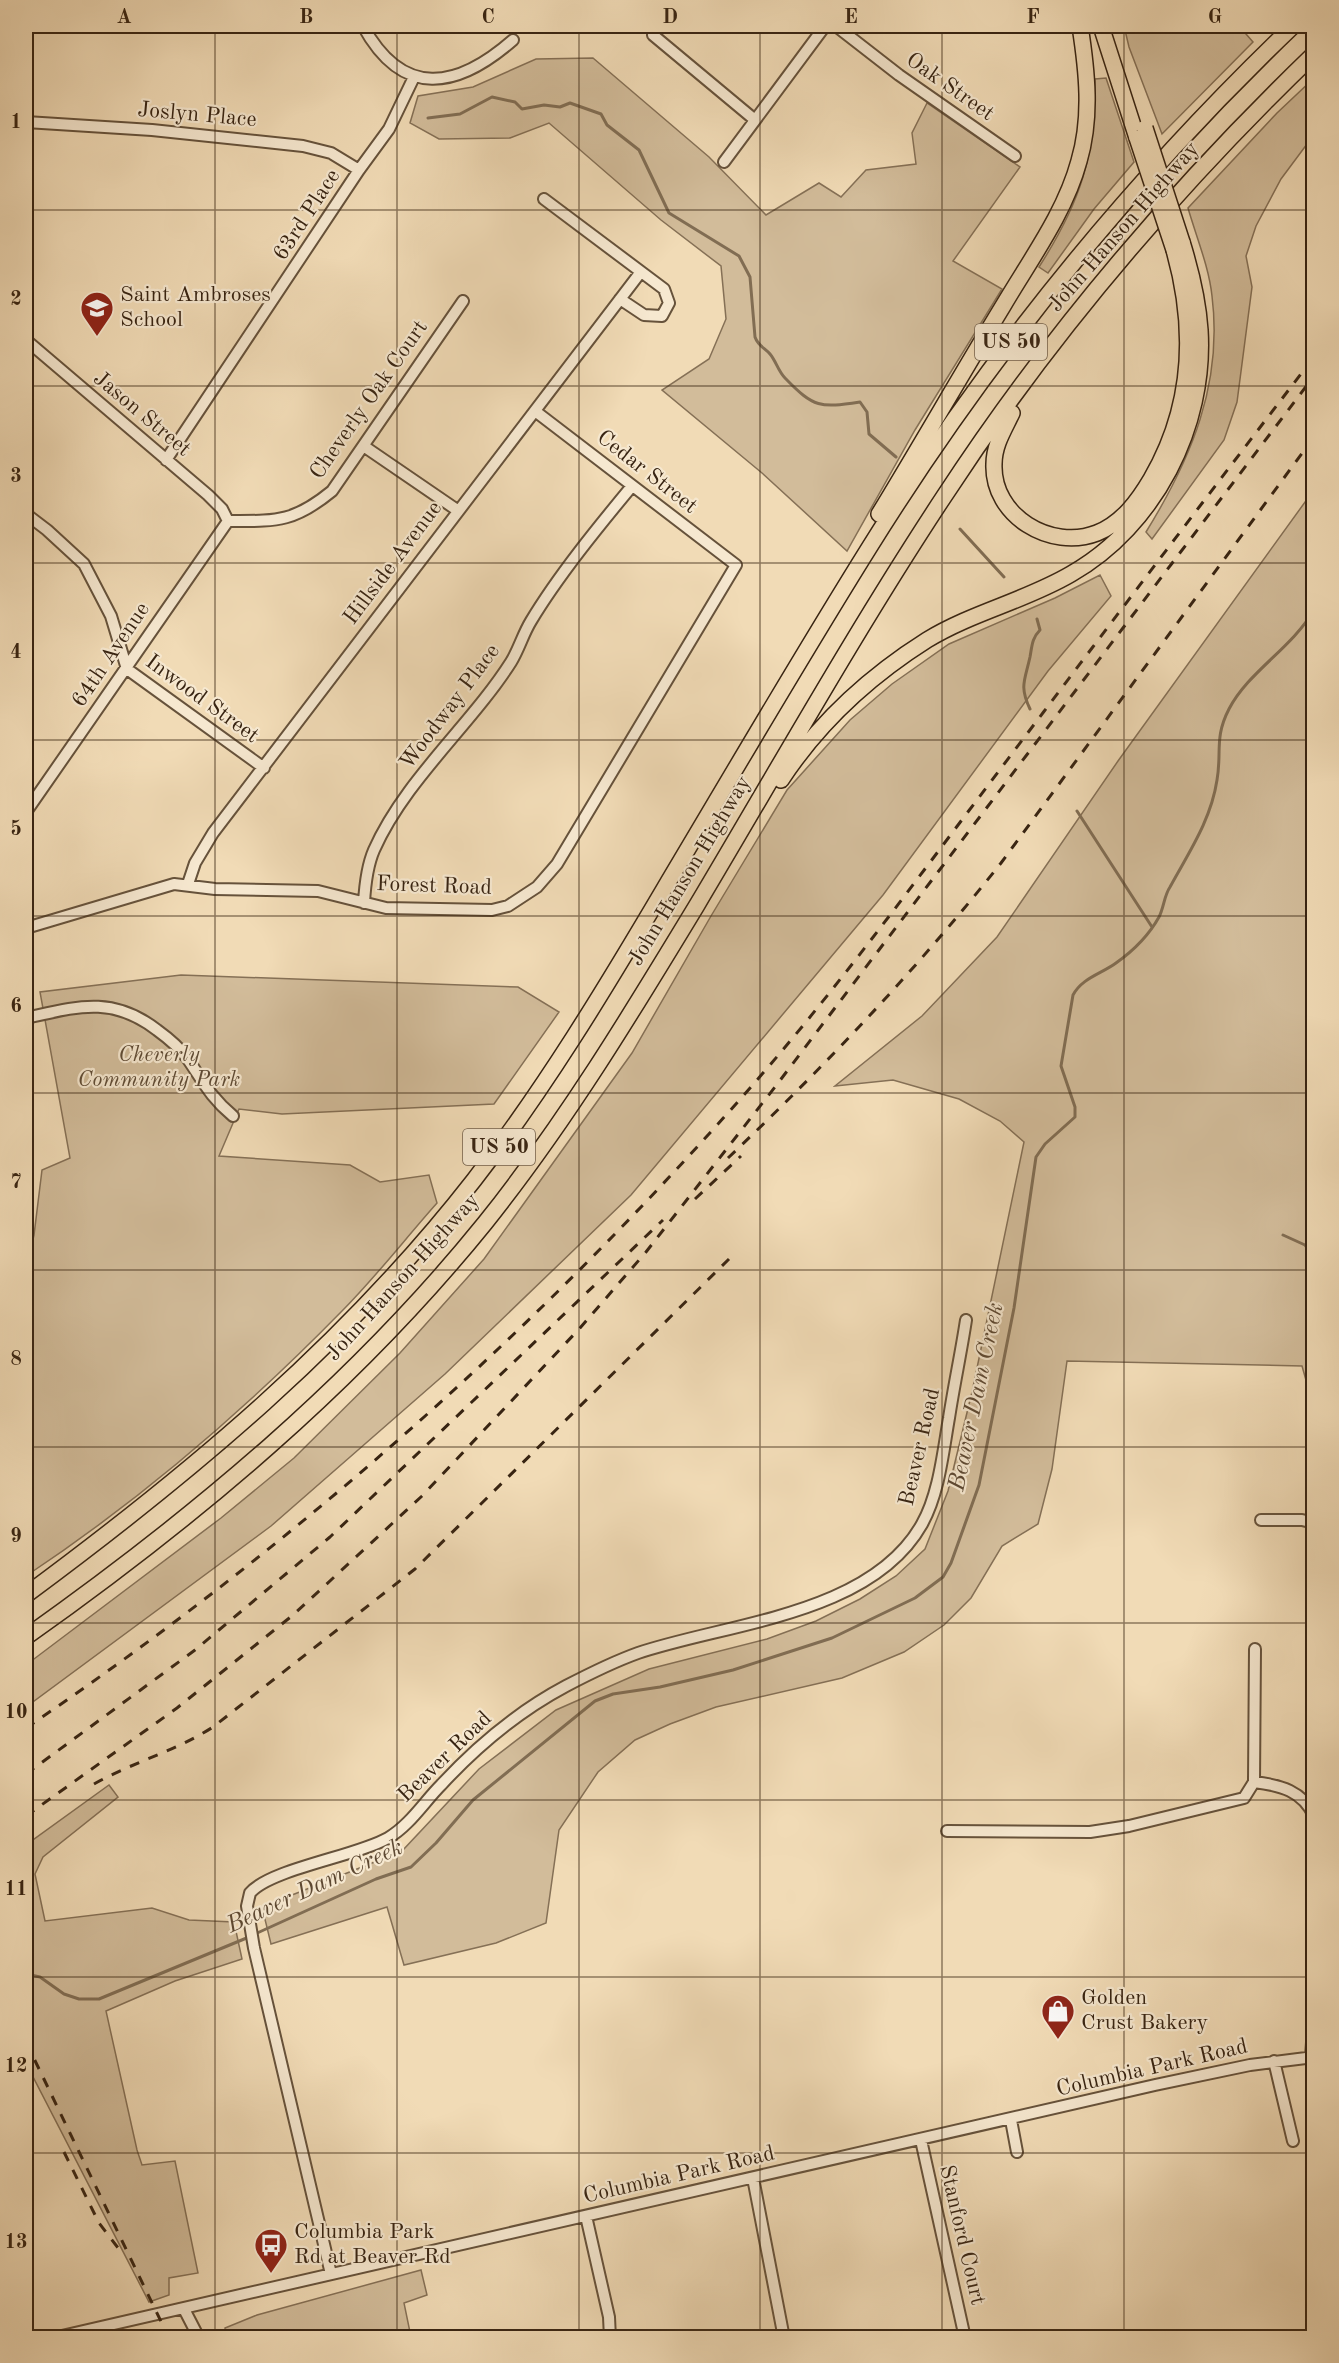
<svg xmlns="http://www.w3.org/2000/svg" width="1339" height="2363" font-family="'Old Standard TT',serif">
	<style>
		.green { fill: #d2bc9a; stroke: #857056; stroke-width: 1.5 }
		.lines { fill: none; stroke-linecap: round; stroke-linejoin: round }
		.stream { stroke: #816d53; stroke-width: 3 }
		.minor-casing { stroke: #66523b; stroke-width: 14 }
		.highway-casing { stroke: #382412; stroke-width: 18 }
		.minor { stroke: #f6e8d0; stroke-width: 10 }
		.highway { stroke: #f1dbb6; stroke-width: 15 }
		.rail { stroke: #382412; stroke-width: 3; stroke-dasharray: 10 10; stroke-linecap: butt }
		.highway-bridge-casing { stroke: #382412; stroke-width: 18; stroke-linecap: butt }
		.highway-bridge { stroke: #f1dbb6; stroke-width: 15 }
		.grid { fill: none; stroke: #382412; stroke-width: 1.5; stroke-opacity: 0.55 }
		.labels { text-anchor: middle; dominant-baseline: central; stroke-width: 4.5; stroke-linejoin: round; paint-order: stroke }
		.shield { fill: #f6e8d0; stroke: #715f4b; stroke-width: 1.5 }
		.shield-label { font-size: 21px; font-weight: bold; fill: #382412 }
		.street-label { font-size: 22px; fill: #382412; stroke: #f6e8d0 }
		.poi-label { font-size: 22px; fill: #382412; stroke: #f6e8d0; text-anchor: start }
		.park-label { font-size: 22px; font-style: italic; fill: #5e4a34; stroke: #f6e8d0 }
		.water-label { font-size: 24px; font-style: italic; fill: #5d4832; stroke: #f6e8d0 }
		.neatline { fill: none; stroke: #382412; stroke-width: 2 }
		.grid-label { font-size: 20px; text-anchor: middle; font-weight: bold; fill: #382412 }
	</style>
	<rect width="100%" height="100%" fill="#f1dbb6"/>
	<filter id="stains"><feTurbulence type="fractalNoise" baseFrequency=".00333" numOctaves="4"/><feColorMatrix values="0 0 0 0 .2 0 0 0 0 .09 0 0 0 0 .02 0 0 0 .5 -.17"/></filter>
	<radialGradient id="worn" r=".72"><stop offset=".6" stop-color="#630" stop-opacity="0"/><stop offset="1" stop-color="#630" stop-opacity=".3"/></radialGradient>
	<path class="green" d="M1124 26H1239L1253 42 1162 134 1129 47Z
		M593 58 709 157 766 215 819 183 841 197 866 170 916 164 912 133 927 103 1020 167 953 261 1002 289 915 430 847 551 762 473 662 390 709 359 726 319 721 266 661 220 549 123 510 138 439 139 410 123 418 96 473 87 536 59Z
		M1106 78 1134 162 1094 209 1048 273 1039 267C1080 203 1096 156 1095 79Z
		M1313 79V136L1281 179 1256 226 1246 256 1252 287 1237 402 1224 440 1152 539 1146 532C1191 459 1223 384 1212 296 1209 267 1196 236 1188 208L1277 113Z
		M1313 491V1405L1302 1366 1067 1361 1052 1469 1038 1524 1002 1546 971 1598 944 1625 904 1652 842 1678 716 1707 670 1724 635 1740 598 1772 559 1830 546 1923 496 1943 404 1965 387 1907 271 1944 262 1907 402 1851 479 1769 556 1710 649 1669 767 1639 816 1621 860 1599 896 1576 925 1549 948 1491 972 1392 1024 1142 1000 1121 959 1099 893 1080 835 1086 922 1016 997 937 1118 761Z
		M1100 575 1111 596 1048 671 883 895 631 1195 445 1374 271 1526 26 1707V1665L221 1518 294 1458 400 1353 484 1259 632 1053 711 916 787 790 850 720 892 684 949 644 1055 598Z
		M181 975 518 987 559 1012 494 1104 282 1114 239 1109 219 1156 350 1165 380 1182 429 1175 437 1203C405 1239 375 1278 341 1312 246 1409 139 1501 26 1576V1267L34 1235 42 1170 70 1158 40 992Z
		M109 1785 118 1797 43 1857 35 1874 45 1921 152 1908 189 1920 234 1922 242 1959 175 1981 106 2011 137 2150 142 2165 175 2161 198 2273 169 2278V2295L149 2302 32 2075 26 2077V1845Z
		M421 2270 427 2295 404 2303 411 2337H226L225 2328 257 2315Z"/>
	<g class="lines">
		<path class="stream" d="M428 118 460 114 492 97 515 102 522 109 544 105 560 107 570 103 601 114 607 125 639 150 669 213 739 256 750 277 755 337C758 346 765 348 770 354 776 361 778 371 785 378 814 408 820 408 860 402L867 412 869 434 896 457
			M960 529 1004 577
			M1030 709C1019 686 1025 680 1030 657 1032 646 1032 638 1040 630L1037 619
			M1077 811 1152 927
			M1283 1235 1305 1245 1314 1258
			M255 1934 376 1879 411 1867 436 1843 473 1800 595 1701 613 1694 660 1687 733 1670 832 1638 915 1598 943 1577 951 1563 979 1485 1014 1308 1036 1157 1045 1144 1075 1117V1107L1061 1066 1073 995C1082 978 1101 974 1116 963 1133 951 1149 935 1159 917 1164 907 1164 896 1170 887 1189 852 1211 820 1217 780 1222 752 1214 738 1229 709 1249 671 1291 649 1314 610
			M26 1974 40 1977 64 1994 79 1999H99L249 1937"/>
		<defs>
			<path id="minor" d="M363 26C403 99 457 89 513 40
				M836 26 899 75 1015 156
				M653 35 755 120
				M26 122 152 130 303 146 331 153 359 170
				M724 162 825 26
				M544 199 664 289 669 303 662 316 644 315 620 299
				M26 340 208 495 222 509 228 521
				M365 447 457 510
				M166 460 359 170 389 129 414 77
				M26 514 47 530 84 564 111 616 127 669 264 768
				M228 521C276 521 293 523 332 491L463 301
				M26 812 228 521
				M188 884 195 863 213 833 640 273
				M364 903C365 885 367 866 374 850 405 780 471 725 511 662 519 649 523 634 531 621 558 576 598 527 632 486
				M26 928 174 884 215 889 318 891 386 908 492 910 508 906 537 887 557 864 736 565 535 411
				M26 1018C76 1007 112 995 157 1030 168 1038 179 1047 187 1058 203 1081 210 1097 233 1116
				M1261 1520H1302L1314 1523
				M1254 1782C1280 1785 1303 1791 1314 1816
				M947 1831 1090 1832 1129 1826 1244 1798 1254 1782 1255 1649
				M1311 2057 1314 2013
				M1274 2061 1293 2141
				M1011 2120 1017 2152
				M921 2140 965 2338
				M753 2178 784 2338
				M586 2216 609 2317 610 2338
				M331 2274 254 1948 247 1906 250 1893C270 1869 357 1856 388 1838 410 1825 424 1802 441 1785 477 1746 519 1711 566 1686 589 1674 613 1662 638 1653 727 1623 871 1615 922 1524 939 1494 943 1452 949 1418 954 1385 961 1353 966 1320
				M184 2309 199 2338
				M53 2338 1155 2085 1250 2065 1314 2057"/>
			<path id="highway" d="M1101 26 1137 138
				M1012 413C1004 430 994 445 994 464 992 516 1051 551 1097 533 1122 523 1138 501 1151 479 1193 407 1196 328 1174 250
				M879 514C921 445 961 375 1003 306 1030 260 1065 213 1079 161 1092 117 1087 71 1080 26
				M781 780C818 724 870 676 927 640 973 612 1025 601 1071 574 1155 526 1206 426 1200 330 1198 299 1191 271 1182 242
				M26 1595C191 1473 347 1343 474 1180 545 1088 605 989 664 889 732 775 799 660 869 548 988 357 1131 181 1293 26
				M26 1637C194 1518 355 1384 485 1223 565 1123 631 1014 697 905 778 769 856 630 943 498 1048 337 1175 188 1314 54"/>
		</defs>
		<use href="#minor" class="minor-casing"/>
		<use href="#highway" class="highway-casing"/>
		<use href="#minor" class="minor"/>
		<use href="#highway" class="highway"/>
		<path class="rail" d="M728 1158C826 1065 917 969 1001 863L1314 437
			M695 1199 741 1156
			M26 1728C295 1546 543 1325 757 1080 838 987 911 887 986 788 1095 644 1204 500 1314 357
			M26 1774 195 1650 330 1537 663 1220
			M94 1784C133 1762 176 1751 213 1727L415 1569 729 1259
			M26 1816 177 1708 293 1615 422 1496 580 1328 646 1252 775 1087 1314 376
			M26 2042 169 2338
			M64 2152 99 2223 122 2253"/>
		<defs>
			<path id="highway-bridge" d="M1145 128 1182 242
				M1137 138 1174 250"/>
		</defs>
		<use href="#highway-bridge" class="highway-bridge-casing"/>
		<use href="#highway-bridge" class="highway-bridge"/>
	</g>
	<path class="grid" d="M215 26V2338M397 26V2338M579 26V2338M760 26V2338M942 26V2338M1124 26V2338M26 210H1314M26 386H1314M26 563H1314M26 740H1314M26 916H1314M26 1093H1314M26 1270H1314M26 1447H1314M26 1623H1314M26 1800H1314M26 1977H1314M26 2153H1314"/>
	<defs>
		<symbol id="school-pin" viewBox="-11 -11 22 30"><path d="M0 17L-7.5 6A9.5 9.5 0 1 1 7.5 6Z" fill="#8f2418" stroke="#f6e8d0"/><path d="M0-5L7-2L0 1L-7-2ZM-4 1L0 2.5L4 1V4Q0 6-4 4Z" fill="#fff"/></symbol>
		<symbol id="shop-pin" viewBox="-11 -11 22 30"><path d="M0 17L-7.5 6A9.5 9.5 0 1 1 7.5 6Z" fill="#8f2418" stroke="#f6e8d0"/><path d="M-5-2.5h2.3a2.7 3.5 0 0 1 5.4 0H5L5.5 6h-11ZM-1.5-2.5h3a1.5 2.3 0 0 0-3 0Z" fill="#fff"/></symbol>
		<symbol id="bus-pin" viewBox="-11 -11 22 30"><path d="M0 17L-7.5 6A9.5 9.5 0 1 1 7.5 6Z" fill="#8f2418" stroke="#f6e8d0"/><path d="M-5-6H5V4H4V6H2V4H-2V6H-4V4H-5ZM-3.5-4V0h7V-4ZM-3.5 1.2v1.5H-2V1.2ZM2 1.2v1.5H3.5V1.2Z" fill="#fff"/></symbol>
	</defs>
	<g fill-rule="evenodd">
		<use href="#school-pin" x="78" y="289" width="38" height="52"/>
		<use href="#shop-pin" x="1039" y="1992" width="38" height="52"/>
		<use href="#bus-pin" x="252" y="2226" width="38" height="52"/>
	</g>
	<g class="labels">
		<g class="shield">
			<rect x="975" y="324" width="72" height="36" rx="4.5"/>
			<rect x="463" y="1129" width="72" height="36" rx="4.5"/>
		</g>
		<g class="shield-label">
			<text x="1011" y="342">US 50</text>
			<text x="499" y="1147">US 50</text>
		</g>
		<g class="street-label">
			<text transform="translate(950 87) rotate(35)">Oak Street</text>
			<text transform="translate(197 115) rotate(5)">Joslyn Place</text>
			<text transform="translate(307 215) rotate(-57)">63rd Place</text>
			<text transform="translate(1124 227) rotate(-49)">John Hanson Highway</text>
			<text transform="translate(369 400) rotate(-55)">Cheverly Oak Court</text>
			<text transform="translate(142 414) rotate(40)">Jason Street</text>
			<text transform="translate(647 472) rotate(38)">Cedar Street</text>
			<text transform="translate(393 563) rotate(-53)">Hillside Avenue</text>
			<text transform="translate(111 655) rotate(-56)">64th Avenue</text>
			<text transform="translate(202 699) rotate(36)">Inwood Street</text>
			<text transform="translate(450 707) rotate(-53)">Woodway Place</text>
			<text transform="translate(690 871) rotate(-59)">John Hanson Highway</text>
			<text transform="translate(434 886) rotate(2)">Forest Road</text>
			<text transform="translate(403 1277) rotate(-48)">John Hanson Highway</text>
			<text transform="translate(920 1447) rotate(-77)">Beaver Road</text>
			<text transform="translate(445 1757) rotate(-44)">Beaver Road</text>
			<text transform="translate(1152 2068) rotate(-13)">Columbia Park Road</text>
			<text transform="translate(679 2175) rotate(-13)">Columbia Park Road</text>
			<text transform="translate(962 2235) rotate(77)">Stanford Court</text>
		</g>
		<g class="poi-label">
			<text x="120" y="295">Saint Ambroses<tspan x="120" dy="25">School</tspan></text>
			<text x="1081" y="1998">Golden<tspan x="1081" dy="25">Crust Bakery</tspan></text>
			<text x="294" y="2232">Columbia Park<tspan x="294" dy="25">Rd at Beaver Rd</tspan></text>
		</g>
		<g class="park-label">
			<text x="159" y="1055">Cheverly<tspan x="159" dy="25">Community Park</tspan></text>
		</g>
		<g class="water-label">
			<text transform="translate(977 1397) rotate(-78)">Beaver Dam Creek</text>
			<text transform="translate(315 1887) rotate(-25)">Beaver Dam Creek</text>
		</g>
	</g>
	<rect width="1339" height="2363" fill="none" stroke="#f1dbb6" stroke-width="66"/>
	<rect x="33" y="33" width="1273" height="2297" class="neatline"/>
	<g class="grid-label">
		<text x="124" y="23">A</text>
		<text x="306" y="23">B</text>
		<text x="488" y="23">C</text>
		<text x="670" y="23">D</text>
		<text x="851" y="23">E</text>
		<text x="1033" y="23">F</text>
		<text x="1215" y="23">G</text>
		<text x="16" y="128">1</text>
		<text x="16" y="305">2</text>
		<text x="16" y="482">3</text>
		<text x="16" y="658">4</text>
		<text x="16" y="835">5</text>
		<text x="16" y="1012">6</text>
		<text x="16" y="1188">7</text>
		<text x="16" y="1365">8</text>
		<text x="16" y="1542">9</text>
		<text x="16" y="1718">10</text>
		<text x="16" y="1895">11</text>
		<text x="16" y="2072">12</text>
		<text x="16" y="2248">13</text>
	</g>
	<rect width="100%" height="100%" filter="url(#stains)"/>
	<rect width="100%" height="100%" fill="url(#worn)"/>
</svg>
